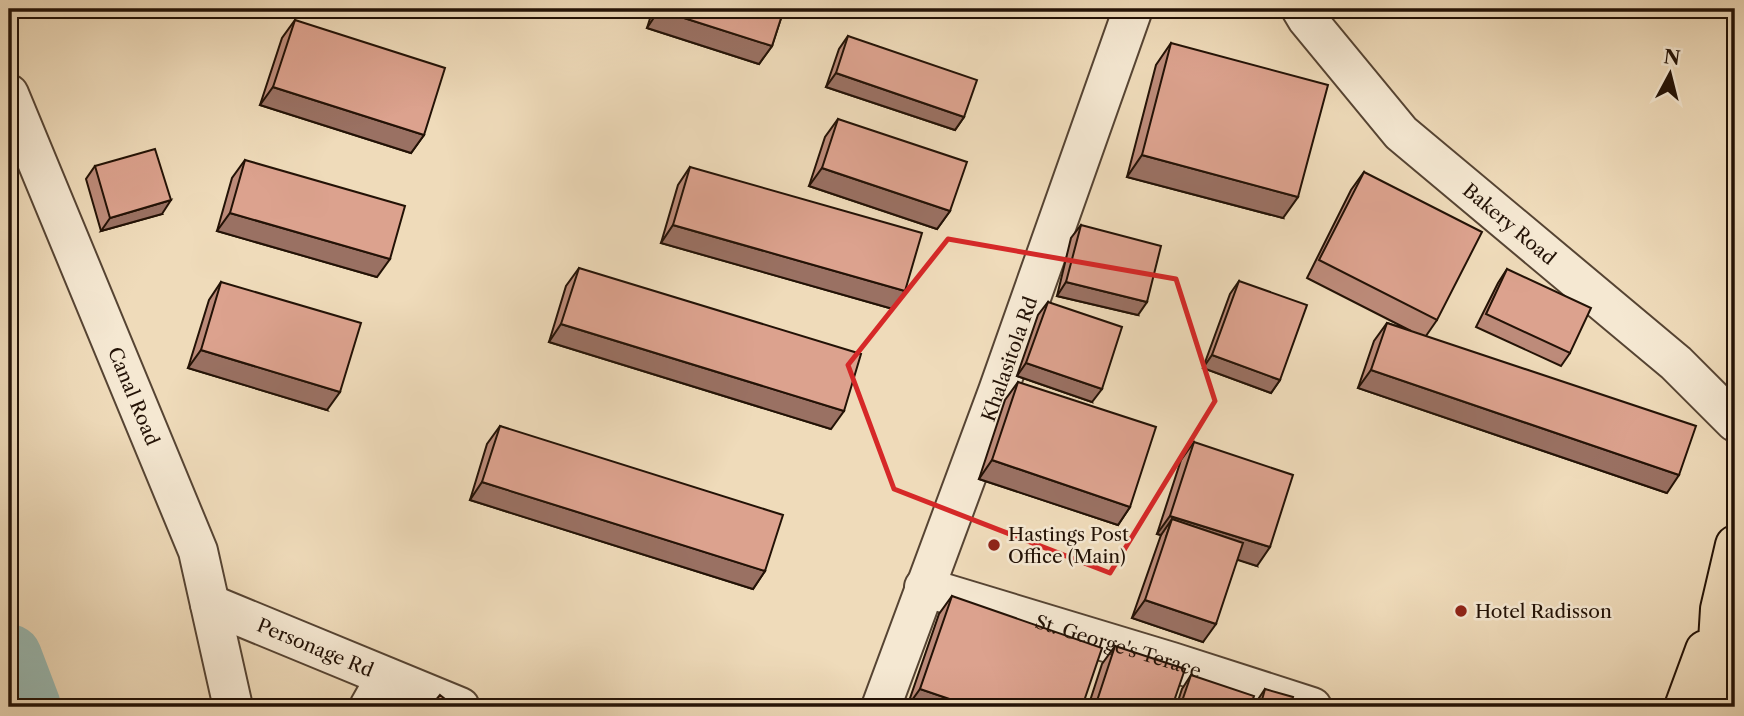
<svg xmlns="http://www.w3.org/2000/svg" width="1744" height="716" font-family="'Libre Caslon Text',serif">
	<style>
		.lines { fill: none; stroke-linecap: round; stroke-linejoin: round }
		.river { stroke: #9abbb4; stroke-width: 66 }
		.minor-casing { stroke: #564433; stroke-width: 42 }
		.major-casing { stroke: #231206; stroke-width: 42 }
		.minor { stroke: #f5e8d2; stroke-width: 38 }
		.major { stroke: #efdbba; stroke-width: 38 }
		.wall { fill: #bd8b7a; stroke: #231206; stroke-width: 2 }
		.shaded-wall { fill: #9a7163; stroke: #231206; stroke-width: 2 }
		.building { fill: #dca28e; stroke: #231206; stroke-width: 2 }
		.marked { fill: none; stroke: #d62828; stroke-width: 5; stroke-linejoin: round }
		.poi-dot { fill: #8f2418; stroke: #f5e8d2; stroke-width: 2.5 }
		.labels { text-anchor: middle; dominant-baseline: central; stroke-width: 5; stroke-linejoin: round; paint-order: stroke }
		.street-label { font-size: 19px; fill: #231206; stroke: #f5e8d2 }
		.poi-label { font-size: 19px; fill: #231206; stroke: #f5e8d2; text-anchor: start }
	</style>
	<rect width="100%" height="100%" fill="#efdbba"/>
	<filter id="stains"><feTurbulence type="fractalNoise" baseFrequency=".00286" numOctaves="4"/><feColorMatrix values="0 0 0 0 .2 0 0 0 0 .09 0 0 0 0 .02 0 0 0 .5 -.17"/></filter>
	<radialGradient id="worn" r=".72"><stop offset=".6" stop-color="#630" stop-opacity="0"/><stop offset="1" stop-color="#630" stop-opacity=".3"/></radialGradient>
	<g class="lines">
		<path class="river" d="M9 657 28 707"/>
		<defs>
			<g id="minor">
				<path id="s1" d="M1301 9 1307 19 1401 133 1676 363 1735 422"/>
				<path id="s2" d="M9 94 198 551 233 707"/>
				<path id="s3" d="M924 587 1172 662 1312 707"/>
				<path id="s4" d="M210 604 460 707"/>
				<path d="M369 707 386 677"/>
				<path id="s5" d="M881 707 998 391 1133 9"/>
			</g>
			<path id="major" d="M1684 707 1705 650
				M1714 707 1720 609 1735 545"/>
		</defs>
		<use href="#minor" class="minor-casing"/>
		<use href="#major" class="major-casing"/>
		<use href="#minor" class="minor"/>
		<use href="#major" class="major"/>
	</g>
	<path class="wall" d="M653 9H784L772 46 759 64 647 28Z
		M295 20 424 135 411 153 260 105 282 38Z
		M848 36 964 117 955 130 826 87 839 49Z
		M1171 43 1283 218 1127 177 1156 65Z
		M838 119 950 211 937 229 809 186 825 137Z
		M245 160 377 277 217 231 232 178Z
		M95 166 162 214 101 231 86 179Z
		M690 167 893 309 661 243 678 185Z
		M1364 172 1437 320 1426 336 1667 493 1358 388 1374 341 1387 323 1411 331 1307 278 1351 190Z
		M1081 225 1138 315 1057 296 1071 238Z
		M579 268 831 429 549 342 566 286Z
		M1507 269 1570 353 1561 366 1476 327 1498 283Z
		M1239 281 1280 380 1271 393 1203 368 1230 294Z
		M221 282 327 410 188 368 209 300Z
		M1048 302 1092 402 1017 376 1038 315Z
		M1018 382 1130 507 1118 525 979 479 1005 400Z
		M500 426 765 571 753 589 470 500 487 444Z
		M1194 442 1257 566 1237 559 1203 642 1132 618 1161 535 1157 534 1181 460Z
		M952 596 1082 707H906L908 704 939 614Z
		M1115 646 1172 707H1088L1102 664Z
		M1191 675 1250 707H1176L1182 689Z
		M1265 689 1290 706 1295 707H1253Z"/>
	<path class="shaded-wall" d="M659 10 772 46 759 64 647 28Z
		M836 73 964 117 955 130 826 87Z
		M273 87 424 135 411 153 260 105Z
		M1142 155 1298 197 1283 218 1127 177Z
		M822 168 950 211 937 229 809 186Z
		M171 200 162 214 101 231 110 218Z
		M230 213 390 259 377 277 217 231Z
		M673 225 905 291 893 309 661 243Z
		M1066 282 1147 302 1138 315 1057 296Z
		M561 324 844 411 831 429 549 342Z
		M201 350 340 392 327 410 188 368Z
		M1212 355 1280 380 1271 393 1203 368Z
		M1026 363 1102 389 1092 402 1017 376Z
		M1371 370 1679 475 1667 493 1358 388Z
		M992 460 1130 507 1118 525 979 479Z
		M482 482 765 571 753 589 470 500Z
		M1170 516 1270 547 1257 566 1166 537 1172 519 1161 535 1157 534Z
		M1145 600 1216 624 1203 642 1132 618Z
		M920 689 973 707H908L910 703Z"/>
	<path class="building" d="M660 9H784L772 46 659 10Z
		M295 20 445 68 424 135 273 87Z
		M848 36 977 80 964 117 836 73Z
		M1171 43 1328 85 1298 197 1142 155Z
		M838 119 967 162 950 211 822 168Z
		M155 149 171 200 110 218 95 166Z
		M245 160 405 206 390 259 230 213Z
		M690 167 922 233 905 291 673 225Z
		M1364 172 1482 232 1437 320 1319 260Z
		M1081 225 1161 246 1147 302 1066 282Z
		M579 268 861 354 844 411 561 324Z
		M1507 269 1591 308 1570 353 1486 314Z
		M1239 281 1307 305 1280 380 1212 355Z
		M221 282 361 323 340 392 201 350Z
		M1048 302 1122 327 1102 389 1026 363Z
		M1387 323 1696 426 1679 475 1371 370Z
		M1018 382 1156 427 1130 507 992 460Z
		M500 426 783 515 765 571 482 482Z
		M1194 442 1293 475 1270 547 1170 516Z
		M1172 519 1243 543 1216 624 1145 600Z
		M952 596 1102 648 1082 707H973L920 689Z
		M1115 646 1185 669 1172 707H1095Z
		M1191 675 1254 696 1250 707H1180Z
		M1265 689 1293 697 1290 706 1295 707H1260Z
		M440 695 455 707H430Z
		M911 700 931 707H908Z"/>
	<path class="marked" d="M948 239 1176 279 1215 401 1110 573 894 489 848 365Z"/>
	<g class="poi-dot">
		<circle cx="994" cy="545" r="7"/>
		<circle cx="1461" cy="611" r="7"/>
	</g>
	<g class="labels">
		<g class="street-label">
			<text stroke="none"><textPath href="#s1" startOffset="301">Bakery Road</textPath></text>
			<text stroke="none"><textPath href="#s5" startOffset="371">Khalasitola Rd</textPath></text>
			<text stroke="none"><textPath href="#s2" startOffset="327">Canal Road</textPath></text>
			<text stroke="none"><textPath href="#s3" startOffset="203">St. George's Terace</textPath></text>
			<text stroke="none"><textPath href="#s4" startOffset="114">Personage Rd</textPath></text>
		</g>
		<g class="poi-label">
			<text x="1008" y="534">Hastings Post<tspan x="1008" dy="22">Office (Main)</tspan></text>
			<text x="1475" y="611">Hotel Radisson</text>
		</g>
	</g>
	<rect width="1744" height="716" fill="none" stroke="#efdbba" stroke-width="35"/>
	<rect x="10" y="10" width="1723" height="695" fill="none" stroke="#231206" stroke-width="3.5"/>
	<rect x="18" y="18" width="1709" height="681" fill="none" stroke="#231206" stroke-width="2"/>
	<g transform="translate(1670 74) rotate(7)" stroke="#f5e8d2" stroke-width="5" paint-order="stroke">
	<path d="M0-5L12 26L0 18L-12 26Z" fill="#231206"/>
	<text y="-10" font-size="19" font-weight="bold" text-anchor="middle" fill="#231206">N</text>
	</g>
	<rect width="100%" height="100%" filter="url(#stains)"/>
	<rect width="100%" height="100%" fill="url(#worn)"/>
</svg>
